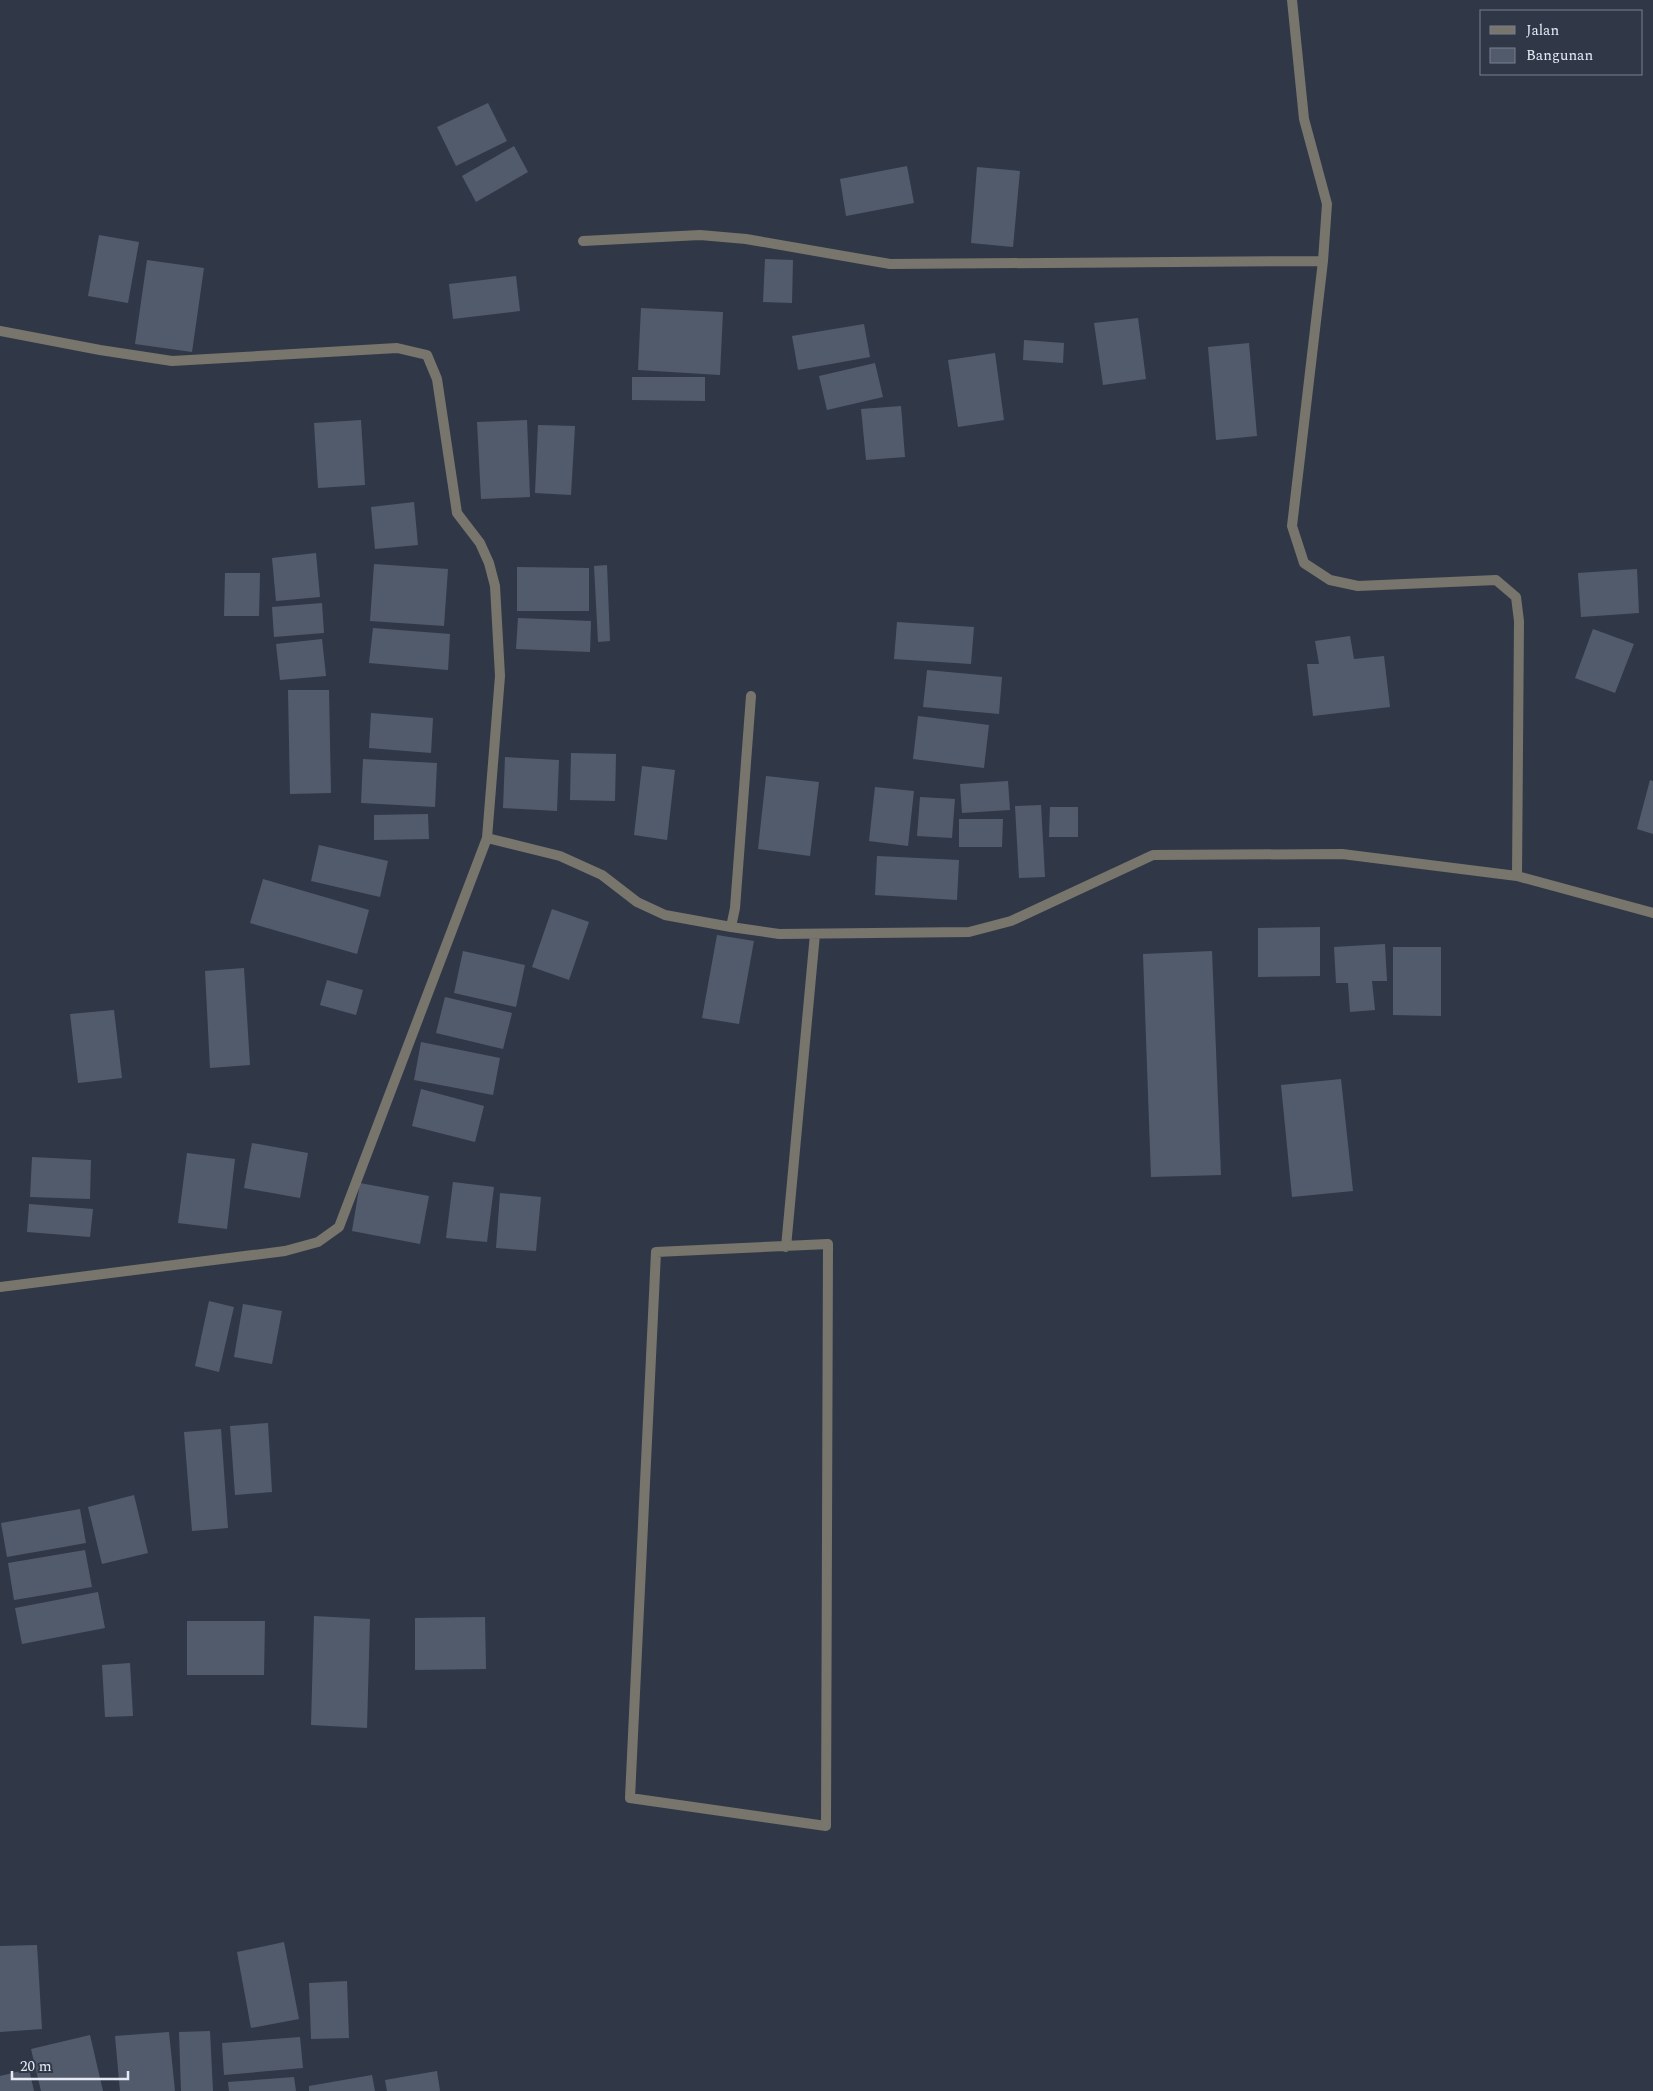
<svg xmlns="http://www.w3.org/2000/svg" width="1653" height="2091" font-family="Spectral,serif">
	<style>
		.building { fill: #525b6c }
		.lines { fill: none; stroke-linecap: round; stroke-linejoin: round }
		.street { stroke: #78756c; stroke-width: 10 }
	</style>
	<rect width="100%" height="100%" fill="#303848"/>
	<path class="building" d="M488 103 507 141 456 166 437 127Z
		M514 146 528 172 476 202 462 176Z
		M907 166 914 203 846 216 840 179Z
		M977 167 1020 171 1013 247 971 243Z
		M99 235 139 242 128 303 88 296Z
		M765 259 793 260 792 303 763 302Z
		M147 260 204 268 192 352 135 344Z
		M516 276 520 311 453 319 449 284Z
		M641 308 723 312 720 375 638 370Z
		M1138 318 1146 379 1103 385 1094 323Z
		M864 324 870 357 798 370 792 336Z
		M1024 340 1064 343 1063 363 1023 360Z
		M1249 343 1257 436 1216 440 1208 347Z
		M995 353 1004 420 958 427 948 360Z
		M875 363 883 397 827 410 819 376Z
		M632 377H705V401L632 400Z
		M901 406 905 457 866 460 861 409Z
		M361 420 365 485 318 488 314 423Z
		M527 420 530 497 481 499 477 422Z
		M538 425 575 426 571 495 535 493Z
		M414 502 418 545 375 549 371 507Z
		M316 553 320 597 276 601 272 558Z
		M374 564 448 569 444 626 370 621Z
		M607 565 610 641 598 642 594 566Z
		M517 567 589 568V611H517Z
		M1637 569 1639 613 1581 617 1578 573Z
		M225 573H260L259 616H224Z
		M322 603 324 633 274 637 272 607Z
		M518 618 591 621 590 652 516 649Z
		M897 622 974 627 971 664 894 659Z
		M373 628 450 634 448 670 369 663Z
		M1593 629 1634 644 1615 693 1575 678Z
		M1350 636 1354 659 1384 656 1390 707 1313 716 1307 664H1319L1315 641Z
		M322 639 326 676 280 680 276 644Z
		M927 670 1002 677 999 714 923 707Z
		M288 690H329L331 793 290 794Z
		M371 713 433 718 431 753 369 748Z
		M918 716 989 725 984 768 913 759Z
		M571 753 616 754 615 801 570 800Z
		M505 757 559 760 557 811 503 808Z
		M363 759 437 763 435 807 361 803Z
		M642 766 675 770 667 840 634 835Z
		M766 776 819 782 810 856 758 849Z
		M1650 780 1653 781V834L1637 829Z
		M1008 781 1010 810 962 813 960 784Z
		M875 787 914 791 908 846 869 841Z
		M920 797 955 799 952 838 917 836Z
		M1041 805 1045 877 1019 878 1015 806Z
		M1050 807H1078V837H1049Z
		M428 814 429 839 374 840V815Z
		M959 819H1003L1002 847H959Z
		M319 845 388 861 380 897 311 881Z
		M877 856 959 860 957 900 875 895Z
		M263 879 369 910 357 954 250 923Z
		M552 909 589 922 569 980 532 967Z
		M1320 927V976L1258 977V928Z
		M717 935 754 941 739 1024 702 1018Z
		M1385 944 1387 981H1372L1375 1010 1350 1012 1348 983H1336L1334 947Z
		M1393 947H1441V1016L1393 1015Z
		M463 951 525 965 516 1007 454 993Z
		M1212 951 1221 1175 1151 1177 1143 954Z
		M244 968 250 1065 210 1068 205 971Z
		M327 980 363 990 356 1015 320 1005Z
		M445 997 512 1013 503 1049 436 1033Z
		M114 1010 122 1078 78 1083 70 1014Z
		M421 1042 500 1058 493 1095 414 1080Z
		M1341 1079 1353 1191 1292 1197 1281 1085Z
		M421 1089 484 1106 475 1142 412 1126Z
		M252 1143 308 1153 300 1198 244 1188Z
		M187 1153 235 1159 227 1229 178 1223Z
		M32 1157 91 1160 90 1199 30 1197Z
		M453 1182 494 1187 487 1242 446 1238Z
		M360 1183 429 1196 420 1244 352 1231Z
		M500 1193 541 1197 536 1251 496 1248Z
		M29 1204 93 1209 90 1237 27 1232Z
		M209 1301 234 1307 219 1372 195 1366Z
		M243 1304 282 1311 272 1364 234 1357Z
		M268 1423 272 1492 235 1495 230 1426Z
		M221 1429 228 1528 192 1531 184 1432Z
		M134 1495 148 1553 102 1564 88 1507Z
		M80 1509 86 1543 7 1557 1 1523Z
		M85 1550 92 1587 14 1600 8 1563Z
		M98 1592 105 1628 22 1644 15 1608Z
		M314 1616 370 1619 367 1728 311 1725Z
		M485 1617 486 1669 415 1670V1618Z
		M187 1621H265L264 1675H187Z
		M130 1663 133 1716 105 1717 102 1665Z
		M284 1942 299 2019 251 2028 237 1952Z
		M37 1945 42 2029 0 2032V1946Z
		M347 1981 349 2038 311 2039 309 1983Z
		M210 2031 213 2091H181L179 2032Z
		M169 2032 175 2091H120L115 2036Z
		M90 2035 103 2091H41L31 2049Z
		M300 2037 303 2068 224 2075 222 2043Z
		M29 2069 34 2091H0V2076Z
		M437 2071 440 2091H387L385 2080Z
		M372 2075 375 2091H309V2086Z
		M294 2077 296 2091H229L228 2082Z"/>
	<g class="lines">
		<path class="street" d="M583 241 700 235 746 239 890 264 1323 261 1327 204 1304 119 1292 0
			M1323 261 1292 526 1304 563 1330 580 1358 586 1496 580 1516 597 1519 621 1517 876
			M0 331 100 350 172 361 397 348 427 355 437 379 457 513 480 543 489 563 495 586 500 676 487 838 339 1227 318 1242 285 1251 0 1287
			M751 696 735 908 731 927 779 934 969 932 1011 921 1153 855 1342 854 1517 876 1653 913
			M487 838 560 856 602 875 637 902 665 915 731 927
			M828 1244 826 1826 630 1798 656 1252Z
			M786 1247 815 934"/>
	</g>
	<rect x="1480" y="10" width="162" height="65" fill="#303848" stroke="#787f8d"/>
	<rect x="1490" y="26" width="25" height="8" fill="#78756c" stroke="#787f8d"/>
	<text x="1526" y="35" font-size="15" fill="#e5eaf5">Jalan</text>
	<rect x="1490" y="48" width="25" height="15" fill="#525b6c" stroke="#787f8d"/>
	<text x="1526" y="60" font-size="15" fill="#e5eaf5">Bangunan</text>
	<path d="M12 2071v8h116v-8" fill="none" stroke="#e5eaf5" stroke-width="2.5"/>
	<text x="20" y="2071" font-size="15" fill="#e5eaf5" stroke="#303848" stroke-width="4" paint-order="stroke">20 m</text>
</svg>
